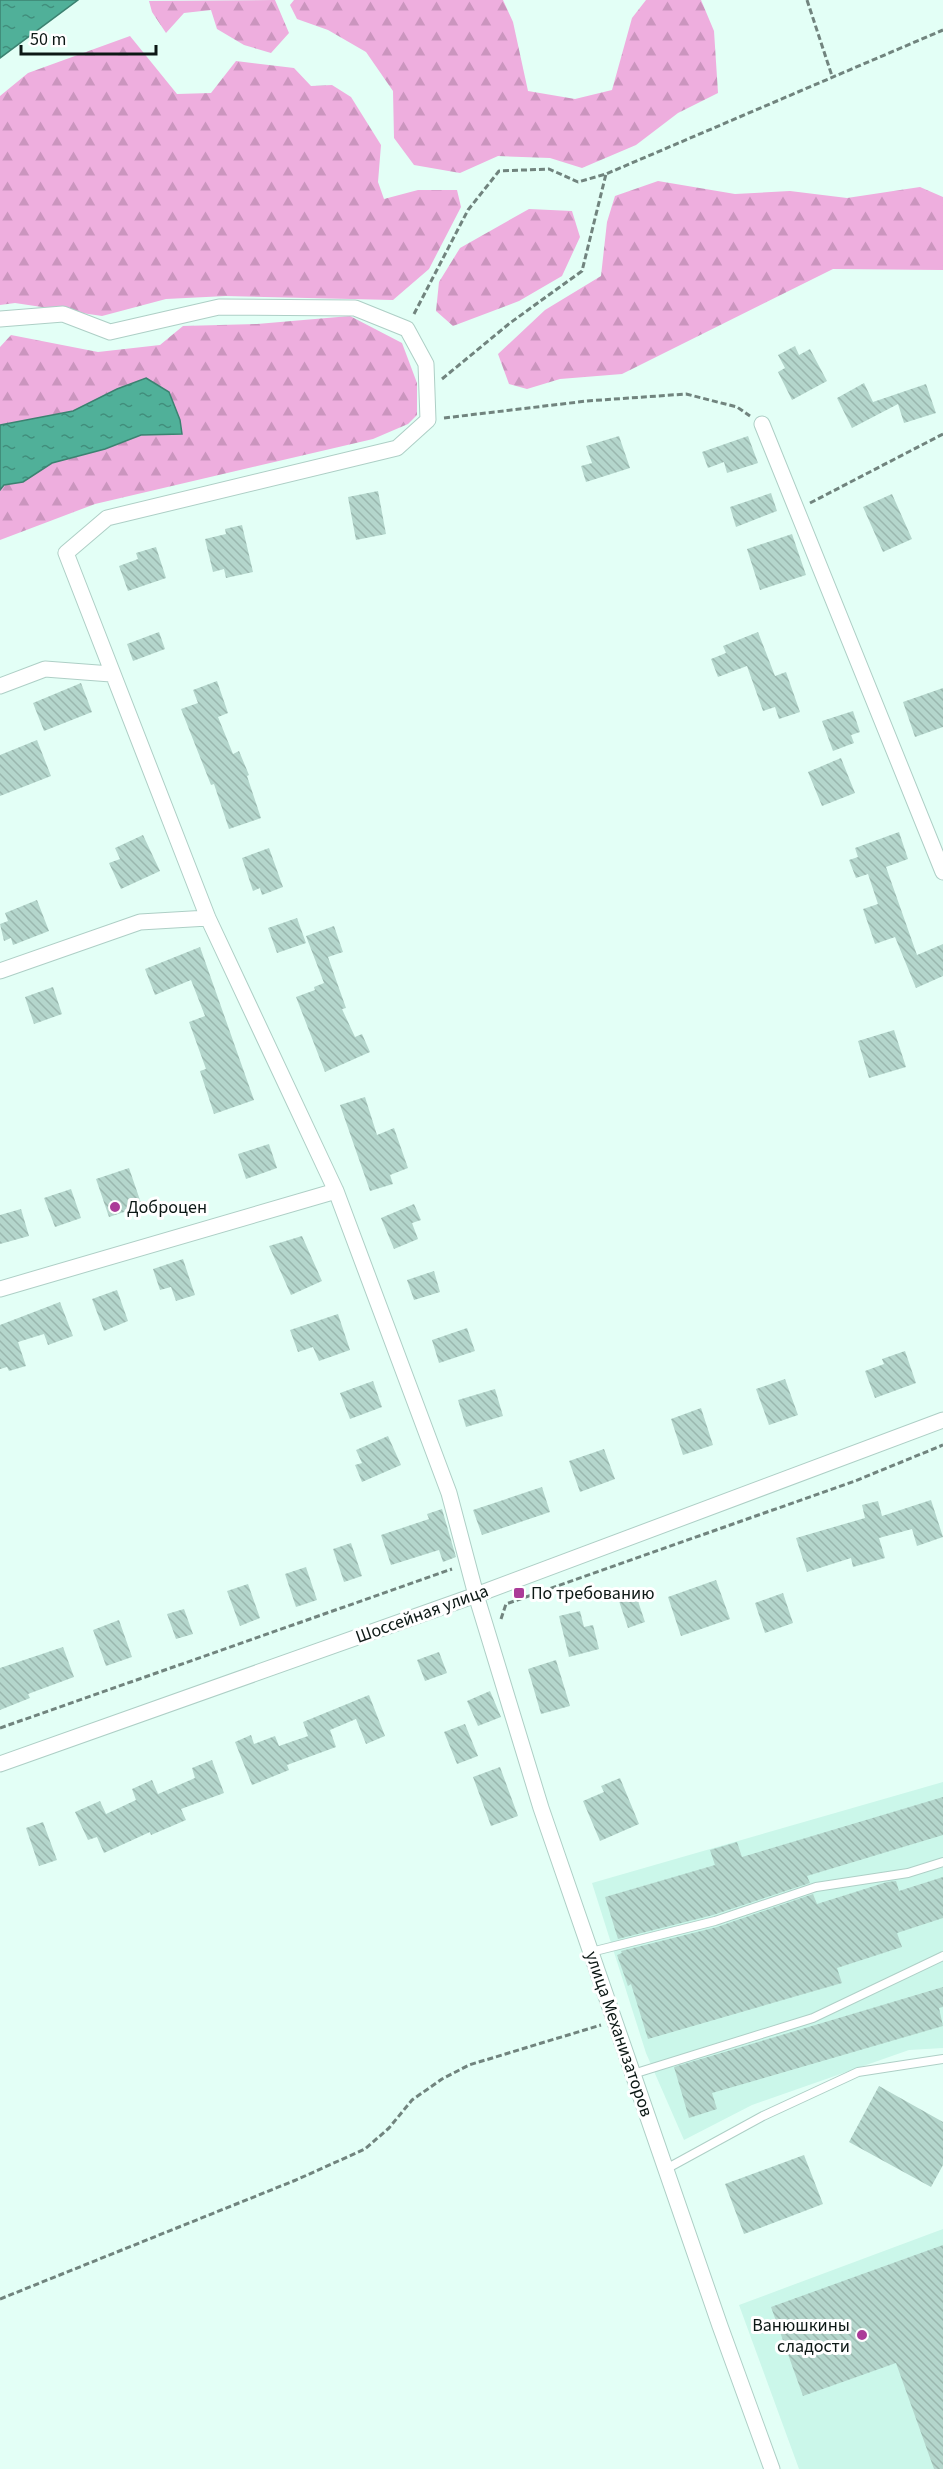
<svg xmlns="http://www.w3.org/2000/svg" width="943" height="2469" font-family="'Source Sans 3',sans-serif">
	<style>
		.built { fill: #cbf7ea }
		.forest { fill: url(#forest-firs) }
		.water { fill: url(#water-ripples); stroke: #3c8271; stroke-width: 1.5 }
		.building { fill: url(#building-back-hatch) }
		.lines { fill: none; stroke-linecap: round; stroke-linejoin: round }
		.lane-casing { stroke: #aecfc6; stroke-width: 10 }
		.street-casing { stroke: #aecfc6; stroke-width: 17 }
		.path { stroke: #71847e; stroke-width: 3; stroke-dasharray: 6 3; stroke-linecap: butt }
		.lane { stroke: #fff; stroke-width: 8 }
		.street { stroke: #fff; stroke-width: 15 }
		.poi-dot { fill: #ab3b98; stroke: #fff; stroke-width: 2 }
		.labels { text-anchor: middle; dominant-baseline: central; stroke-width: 6; stroke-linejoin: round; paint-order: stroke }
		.poi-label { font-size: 18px; fill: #0c1815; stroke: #fff; text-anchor: start }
		.street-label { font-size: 18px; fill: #0c1815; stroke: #fff }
	</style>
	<defs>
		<pattern id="forest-firs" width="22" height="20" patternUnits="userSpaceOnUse" patternTransform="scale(1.5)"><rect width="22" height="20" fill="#eeaede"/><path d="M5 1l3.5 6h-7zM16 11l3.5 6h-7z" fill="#cb95be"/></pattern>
		<pattern id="water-ripples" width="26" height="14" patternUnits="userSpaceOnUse" patternTransform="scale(1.5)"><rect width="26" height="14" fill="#50b099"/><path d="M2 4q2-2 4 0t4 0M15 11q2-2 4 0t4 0" fill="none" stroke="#418e7c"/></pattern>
		<pattern id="building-back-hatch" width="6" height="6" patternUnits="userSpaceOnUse" patternTransform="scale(1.5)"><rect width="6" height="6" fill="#b4d6cc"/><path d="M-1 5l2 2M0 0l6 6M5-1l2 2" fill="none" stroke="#9ab7ae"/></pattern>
	</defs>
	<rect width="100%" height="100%" fill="#e3fff6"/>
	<path class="built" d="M943 1782V2048L909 2050 752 2105 684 2140 646 2053 592 1883Z
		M943 2229V2469H799L739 2305Z"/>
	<path class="forest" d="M275 0 289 33 271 53 244 45 217 29 211 10 184 13 166 33 152 12 149 1Z
		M294 0H503L513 22 528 91 575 99 612 90 632 18 646 0H701L714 31 718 93 678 113 636 145 582 168 550 158 498 156 460 173 414 165 394 138 393 91 366 52 328 30 297 19 290 5Z
		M130 36 177 94 211 93 236 61 294 68 311 86 332 85 351 97 381 145 378 182 384 199 418 190H457L461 207 429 269 393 300 226 296 166 299 102 316 15 303 0 305V96L28 73Z
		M658 181 735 194 790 191 847 198 920 187 943 197V270L833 269 622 374 560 379 527 389 509 384 498 354 545 310 601 276 607 222 615 196Z
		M529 209 572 211 580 237 562 276 519 301 453 326 436 311 439 282 460 248Z
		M350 316 402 343 417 383V415L408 424 373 439 95 504 0 540V490L4 485 23 482 52 463 105 449 141 435 181 434 117 389 73 411 0 425V347L11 335 98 352 160 345 183 326 257 324Z"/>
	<path class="water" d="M0 0H78L0 58Z
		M146 378 169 392 180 420 182 434 141 435 105 449 52 463 23 482 4 485 0 490V425L73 411 117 389Z"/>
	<path class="building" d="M795 346 799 355 810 349 827 381 792 400 778 372 785 368 778 355Z
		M864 383 873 402 926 384 936 413 904 423 898 404 852 428 837 398Z
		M619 436 630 468 586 482 581 466 592 463 586 446Z
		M748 436 758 463 727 473 724 462 708 468 702 452Z
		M378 491 386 534 356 540 348 497Z
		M771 493 777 511 736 527 730 507Z
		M892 494 912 539 883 552 863 507Z
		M242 525 253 572 226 578 224 569 213 572 205 539 226 534 225 529Z
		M792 534 806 575 760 590 747 549Z
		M156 547 166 578 128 591 119 566 138 559 136 553Z
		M159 632 165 649 133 661 127 644Z
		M758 632 775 676 786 672 800 712 779 719 775 707 763 711 747 666 718 677 711 659 726 653 723 646Z
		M217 681 228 713 218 717 233 754 239 751 249 775 247 776 261 818 229 829 214 784 211 785 181 709 198 703 193 690Z
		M81 683 92 712 44 731 33 703Z
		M943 688V727L915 737 903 702Z
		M853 711 860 732 851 735 854 743 833 751 822 721Z
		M37 740 51 776 0 796V755Z
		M841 758 855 793 822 806 808 772Z
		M899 832 908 859 886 867 917 955 943 944V976L916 988 895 937 875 944 863 909 878 904 868 874 856 878 849 860 858 857 855 848Z
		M143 835 160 871 121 889 109 863 120 859 115 848Z
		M269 848 283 887 262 895 260 888 253 891 242 858Z
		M37 900 49 931 13 945 11 938 4 941 0 924 8 921 5 913Z
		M297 918 306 943 277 953 268 928Z
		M334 926 343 952 328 957 346 1008 342 1009 355 1037 362 1034 370 1052 325 1072 296 997 315 990 314 987 324 983 306 936Z
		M200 947 254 1100 214 1114 200 1071 206 1069 189 1022 205 1016 191 980 155 995 145 969Z
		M53 987 62 1014 34 1024 25 997Z
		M894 1030 906 1067 869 1078 858 1041Z
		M365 1097 377 1135 394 1128 408 1168 390 1175 393 1184 370 1191 340 1105Z
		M269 1144 277 1168 246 1179 238 1154Z
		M129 1168 142 1206 109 1217 96 1179Z
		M71 1189 81 1218 55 1227 44 1198Z
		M414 1204 421 1220 412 1223 418 1239 394 1249 381 1218Z
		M21 1209 29 1236 0 1244V1215Z
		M302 1236 322 1281 291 1295 269 1246Z
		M183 1259 195 1295 176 1301 171 1287 160 1290 153 1269Z
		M434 1271 440 1292 414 1300 407 1280Z
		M117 1290 128 1321 104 1331 92 1299Z
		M60 1302 73 1336 48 1345 44 1334 18 1342 26 1366 9 1371 7 1367 0 1369V1325Z
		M338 1314 350 1350 319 1361 313 1347 298 1352 290 1330Z
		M467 1328 475 1351 439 1363 432 1340Z
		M905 1351 916 1383 875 1398 865 1371 884 1364 882 1359Z
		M785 1379 798 1415 769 1425 756 1389Z
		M373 1381 382 1407 350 1419 340 1393Z
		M495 1389 503 1416 466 1427 458 1400Z
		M701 1408 713 1445 683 1455 671 1419Z
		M388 1436 401 1465 362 1482 355 1465 362 1463 356 1450Z
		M604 1449 615 1479 580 1492 569 1461Z
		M542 1487 550 1512 482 1535 473 1510Z
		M931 1500 943 1537 917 1546 912 1529 879 1538 885 1558 853 1567 851 1558 807 1572 796 1538 865 1518 862 1505 878 1501 882 1516Z
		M442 1509 456 1557 443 1562 439 1550 391 1565 381 1535 429 1519 427 1514Z
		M351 1543 362 1576 344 1582 333 1549Z
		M306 1567 317 1600 296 1607 285 1574Z
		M716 1580 730 1619 681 1636 668 1597Z
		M248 1584 260 1618 240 1626 227 1591Z
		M635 1592 645 1622 628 1628 618 1598Z
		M783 1593 793 1623 765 1633 755 1603Z
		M184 1609 193 1634 176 1639 167 1614Z
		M580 1611 584 1627 593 1625 599 1649 569 1657 559 1616Z
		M119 1620 132 1657 106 1666 93 1630Z
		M63 1647 74 1677 28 1694 30 1698 0 1710V1668Z
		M439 1652 447 1673 425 1681 417 1660Z
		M556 1660 570 1706 541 1714 528 1669Z
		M490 1691 501 1717 478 1726 467 1701Z
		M369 1695 385 1736 366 1744 356 1719 330 1730 336 1747 287 1765 289 1770 252 1785 235 1742 251 1735 254 1744 275 1736 279 1746 308 1736 303 1722Z
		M465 1724 478 1756 457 1764 444 1732Z
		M212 1760 224 1793 181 1809 186 1820 151 1835 150 1832 104 1853 97 1837 88 1840 75 1812 100 1801 106 1814 136 1800 132 1789 152 1780 158 1794 195 1778 192 1768Z
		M500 1767 518 1816 491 1826 473 1777Z
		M620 1778 639 1824 600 1841 583 1801 604 1792 601 1786Z
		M943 1797V1835L807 1876 810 1883 713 1915 618 1939 605 1897 715 1865 710 1850 737 1842 742 1857Z
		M43 1822 57 1860 39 1866 26 1828Z
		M943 1877V1918L897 1933 902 1947 837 1968 842 1983 648 2039 631 1984 628 1986 617 1955 622 1953 621 1951 717 1927 813 1894 817 1904 887 1882 896 1881 899 1891Z
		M943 1987V2007L939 2008 943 2026 712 2093 717 2109 689 2118 674 2067Z
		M879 2086 943 2122V2165L931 2187 849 2142Z
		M804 2155 823 2204 744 2234 725 2184Z
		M943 2245V2469H934L896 2363 803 2396 771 2307Z"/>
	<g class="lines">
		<defs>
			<path id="lane" d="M591 1952 715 1921 816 1887 908 1873 943 1862
				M633 2074 813 2018 943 1956
				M666 2169 763 2116 858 2072 943 2059"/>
			<path id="street" d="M0 319 63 314 110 332 219 307 355 308 407 329 426 364 428 420 397 448 107 518 66 553 208 918 336 1191 449 1493 476 1595 541 1808 720 2326 772 2469
				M762 424 943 872
				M0 686 45 669 111 674
				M0 971 140 922 208 918
				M0 1289 336 1191
				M0 1764 476 1595 943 1420"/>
		</defs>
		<use href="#lane" class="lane-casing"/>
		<use href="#street" class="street-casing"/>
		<path class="path" d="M807 0 832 76
			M414 314 468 210 499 171 549 169 578 182 606 174 943 30
			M442 379 510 323 582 271 606 174
			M444 418 587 401 686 394 737 407 750 416
			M810 503 943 434
			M501 1619 506 1604 855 1481 943 1445
			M0 1728 452 1569
			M0 2299 296 2180 365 2149 389 2128 412 2100 442 2079 469 2065 601 2025"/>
		<use href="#lane" class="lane"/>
		<use href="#street" class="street"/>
	</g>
	<g class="poi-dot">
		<circle cx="115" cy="1207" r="6"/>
		<rect x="513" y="1587" width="12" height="12" rx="3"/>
		<circle cx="862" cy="2335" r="6"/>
	</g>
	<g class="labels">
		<g class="poi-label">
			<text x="127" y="1207">Доброцен</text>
			<text x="531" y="1593">По требованию</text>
			<text x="850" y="2325" text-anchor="end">Ванюшкины<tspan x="850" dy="21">сладости</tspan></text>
		</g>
		<g class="street-label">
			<text transform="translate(422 1614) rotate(-20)">Шоссейная улица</text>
			<text transform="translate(619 2034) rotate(71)">улица Механизаторов</text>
		</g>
	</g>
	<path d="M21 45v9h135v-9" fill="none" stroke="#0c1815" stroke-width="3"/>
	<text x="30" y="45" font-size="18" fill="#0c1815" stroke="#ffffff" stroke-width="4.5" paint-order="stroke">50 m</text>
</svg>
